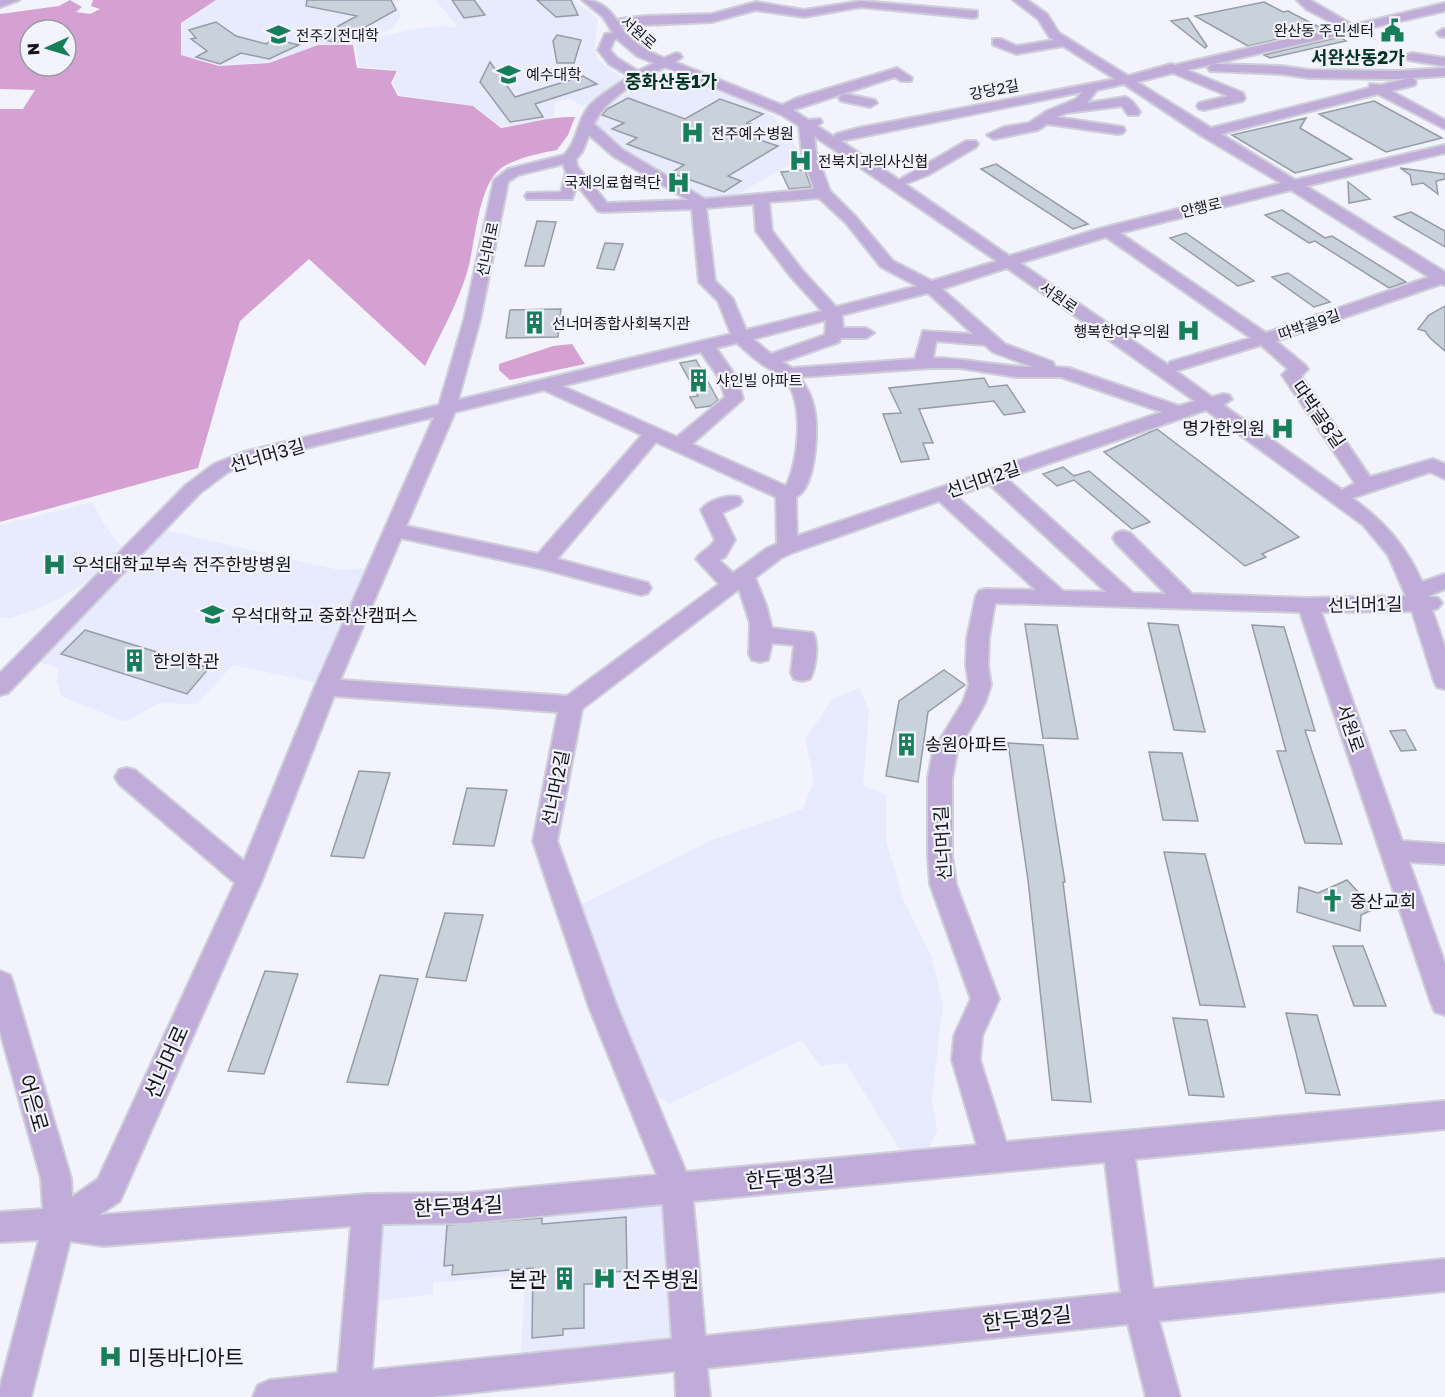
<svg xmlns="http://www.w3.org/2000/svg" width="1445" height="1397" font-family="'Golos Text','Noto Sans KR',sans-serif">
	<style>
		.built { fill: #e8eafe }
		.forest { fill: #d5a1d2; fill-rule: evenodd }
		.building { fill: #c9d1db; stroke: #959ca6; stroke-width: 1.5 }
		.lines { fill: none; stroke-linecap: round; stroke-linejoin: round }
		.minor-casing { stroke: #cfcfd9; stroke-width: 4 }
		.minor { fill: #c0acd9; fill-rule: evenodd }
		.labels { text-anchor: middle; dominant-baseline: central; stroke-width: 4.5; stroke-linejoin: round; paint-order: stroke }
		.far-poi-label { font-size: 15px; fill: #151519; stroke: #f2f3fd; text-anchor: start }
		.far-street-label { font-size: 15px; fill: #151519; stroke: #f2f3fd }
		.far-quarter-label { font-size: 18px; font-weight: bold; fill: #023422; stroke: #f2f3fd }
		.street-label { font-size: 18px; fill: #151519; stroke: #f2f3fd }
		.poi-label { font-size: 18px; fill: #151519; stroke: #f2f3fd; text-anchor: start }
		.near-street-label { font-size: 21px; fill: #151519; stroke: #f2f3fd }
		.near-poi-label { font-size: 21px; fill: #151519; stroke: #f2f3fd; text-anchor: start }
	</style>
	<rect width="100%" height="100%" fill="#f2f3fd"/>
	<path class="built" d="M218 0H395L401 16 392 28 353 45H318L269 62 219 65 181 55 182 23Z
		M436 0H574L598 19 595 47 596 55 602 63 620 77 623 87 584 107 571 99 555 102 554 116 542 120 501 127 474 106 400 95 393 83 399 70 359 67 356 45 372 38 421 28 443 26 458 28Z
		M662 72 740 99 774 116 803 157 735 196 705 200 665 179 610 142 591 123V114Z
		M93 502 104 525 124 550 93 578 58 599 32 611 10 618H0V525Z
		M164 530 339 570 366 568 317 683 233 665 196 704 159 703 125 722 61 696 57 680 58 668 35 661Z
		M859 688 869 710 863 786 886 794V841L903 899 932 958 943 1003 932 1099 937 1130 927 1154 906 1157 899 1149 846 1063 820 1066 802 1040 669 1104 643 1085 578 906 712 840 803 809 814 780 805 739 833 699Z
		M677 1196 689 1354 520 1371 525 1275 433 1283V1294L361 1303 368 1223Z"/>
	<path class="forest" d="M70 0 82 7 76 12 90 14 100 9 91 6 93 0H216L181 23V55L219 66 269 63 318 45H353L357 68 397 71 391 83 398 96 473 106 501 128C526 124 550 116 575 117L568 135 557 150C541 153 509 159 497 172 478 191 475 243 468 269 459 302 440 334 425 366L309 259 240 321 198 468 0 522V109H23L35 90 0 89V14L59 6ZM30 30H66V66H30Z
		M572 344 585 364 510 380 499 370V364L553 346Z"/>
	<path class="building" d="M307 0H391L396 10 337 43 316 38 357 16 306 6Z
		M452 0H474L485 15 464 18Z
		M537 0H571L578 15 556 17Z
		M1264 2 1283 12 1288 11 1323 29 1248 46 1195 16Z
		M1188 18 1207 46 1205 48 1171 21Z
		M216 22 236 36 266 44 274 39 299 45 269 59 241 53 220 64 196 57 207 51 191 39 196 38 189 30Z
		M557 35 581 40 574 63H557L553 41Z
		M1340 37 1346 41 1270 58 1264 55Z
		M490 62 515 97 583 76 597 84 535 104 543 117 510 122 480 82Z
		M628 98 685 119 720 99 763 114 747 123 751 124 743 129 762 136 757 139 778 146 728 176 741 181 724 192 671 173 684 165 627 144 637 138 612 129 624 123 602 115 607 109Z
		M1374 101 1442 138 1386 152 1319 114Z
		M1306 118 1300 128 1352 159 1295 173 1232 135Z
		M996 164 1088 224 1073 229 981 169Z
		M1400 168 1445 174V179L1436 181 1438 194 1423 183 1412 185 1410 175Z
		M805 170 811 187 789 189 781 172Z
		M1348 182 1370 199 1349 203Z
		M1282 210 1325 238 1332 236 1406 282 1389 288 1315 241 1309 243 1265 215Z
		M1411 212 1445 231V247L1394 217Z
		M537 221 556 222 544 266H525Z
		M1186 233 1254 281 1238 286 1170 238Z
		M605 243 623 244 614 270 597 268Z
		M1288 273 1330 302 1314 307 1272 277Z
		M1445 306V351L1430 338 1425 331 1418 329 1429 315Z
		M561 309 558 337 506 338 510 310Z
		M696 360 718 400 711 406 696 408 690 397 698 396 680 363Z
		M984 378 989 387 1007 385 1025 412 1004 415 994 401 919 409 933 443H923L929 459 901 462 883 414 901 413 889 388Z
		M1157 429 1299 537 1262 554 1266 557 1245 566 1104 452Z
		M1063 467 1074 476 1089 471 1150 522 1132 529 1074 480 1057 486 1043 474Z
		M1148 623 1178 625 1205 732 1174 730Z
		M1025 624 1057 625 1078 739 1043 738Z
		M1252 625 1284 627 1315 731 1305 730 1342 844 1305 843 1277 751H1286Z
		M85 630 209 668 187 694 61 654Z
		M944 670 965 685 928 712 918 782 886 776 899 701Z
		M1405 730 1416 750 1401 751 1390 731Z
		M1008 743 1043 745 1065 882H1063L1091 1102 1052 1100 1028 880Z
		M1149 752 1182 753 1198 821 1163 820Z
		M359 771 390 773 364 858 331 856Z
		M467 788 507 790 494 846 453 844Z
		M1164 852 1205 854 1245 1007 1200 1005Z
		M1347 880 1374 909 1361 915 1360 931 1297 912 1299 887 1318 893Z
		M445 913 483 915 466 981 426 977Z
		M1333 946H1363L1386 1006H1354Z
		M265 971 298 974 264 1074 228 1071Z
		M380 975 418 979 388 1085 347 1082Z
		M1286 1013 1317 1015 1340 1095 1306 1093Z
		M1173 1018 1207 1020 1224 1097 1189 1095Z
		M626 1217 627 1271 596 1273V1284H584V1328L563 1329V1335L532 1338 533 1268 452 1275 453 1265 444 1266 447 1225 542 1218V1224Z"/>
	<g class="lines">
		<defs>
			<path id="minor" d="M0 0H19L0 7Z
				M582 0C599 0 609 8 618 22L620 19 646 16 712 14 756 2 804 10 861 1 977 11V17L973 18 861 7 804 17 756 10 712 22 624 26 619 24C630 41 646 51 664 58L676 53 680 54 682 57 675 62 782 105 797 98 897 68 912 78 911 81H901L895 77 793 110 808 120 820 119 822 122 817 126 834 137 836 134 858 128 1115 79 1063 46 1016 54 993 45V39H1001L1017 46 1054 40 1050 38 1038 19 1013 0H1027L1047 14 1059 33 1128 76 1171 64 1175 65 1340 27 1306 9 1297 0H1310L1353 25 1445 3V11L1187 70 1243 93 1245 98 1243 101 1204 110 1199 109 1197 106 1199 103 1228 96 1173 73 1137 82 1211 128 1369 88 1370 84 1381 85 1410 78 1415 79 1416 82 1415 85 1391 91 1445 120V129L1378 94 1221 134 1295 180 1445 145V153L1306 186 1445 272V285L1441 284 1276 341 1305 365 1308 369 1301 376 1370 477 1433 459 1445 464V479L1430 472 1352 498C1384 521 1406 546 1422 582L1445 574V589L1428 596 1438 598 1442 603 1438 608 1432 610 1445 648V689L1437 687 1434 681 1412 611 1321 612 1402 841 1445 844V864L1409 862 1445 964V1015L1435 1012 1431 1003 1300 612 995 603 989 638 988 665 991 685 985 703 957 752 952 778V856L956 884 999 999 982 1036 980 1060 1006 1142 1445 1101V1129L1135 1159 1153 1289 1445 1259V1291L1159 1321 1180 1397H1146L1128 1324 707 1368 710 1397H676L675 1371 430 1397H253L258 1385 270 1380 338 1373 351 1226 103 1246 70 1241 31 1397H0V1387L39 1240 0 1242V1212L43 1209 41 1178 0 1031V971L10 975 13 983 71 1178 72 1197 98 1179 235 883 119 784 115 777 119 770 127 768 135 770 244 861 315 687 434 417 257 460 228 472 200 493 8 693 0 695V673L186 485 214 464 244 452 439 405 464 320 494 180 508 169 564 155C577 142 577 123 587 109 596 96 617 86 629 76L609 64 598 50 605 34 613 33 603 17ZM617 39 637 56 654 63 638 71 617 58 610 50 614 40ZM665 67 782 115 799 126 802 153 814 189 705 199 623 150 594 124C605 98 640 80 665 67ZM1124 84 1202 136 1281 183 1102 228 1009 256 905 184 928 175 976 147 978 144 976 141H966L899 180 841 141 1082 92 1076 99 1047 111 1029 123 1004 127 987 135 994 139 1038 130 1047 124 1118 134 1123 133 1125 130 1123 127 1056 117 1066 113 1122 106 1128 115H1138L1140 112C1136 106 1132 99 1125 97L1087 103 1097 90ZM589 135 613 156 688 200 607 203 577 166 576 159 582 152ZM814 136 997 261 932 281 893 261 856 217 830 191 816 153ZM563 164 566 172 561 192 527 193 525 196 527 199H572L577 185 598 211 603 212 692 209 699 282 718 301 731 334 458 400 480 320 508 182 518 175ZM1291 190 1429 277 1266 333 1120 233ZM819 198 846 223 881 267 917 286 836 307 803 271 772 231 769 202ZM754 204 756 231 791 277 822 311 746 330 733 299 715 281 706 208ZM1106 237 1251 338 1170 362 1168 365 1020 263ZM1007 268 1195 401 1179 406 1069 368 1055 367 1053 362 1005 344 942 289ZM928 293 973 334 923 331 915 359 792 368 782 362 839 342 841 338H866L874 333 866 328H843L842 315ZM826 320 825 335 771 354 753 339ZM936 341 985 345 993 352 1033 367C999 367 967 358 933 358ZM737 343C745 350 753 358 762 364 768 369 776 371 782 376 806 399 799 460 786 486L692 444 743 399 737 378 716 348ZM1261 345 1288 369 1282 375 1355 483 1342 490 1223 405 1232 399 1229 395 1223 394 1212 397 1176 371ZM701 352 719 378 725 397 677 437 562 386ZM931 368H960L1016 377H1061L1162 412 797 536 796 497C816 488 819 427 814 408 812 396 806 387 800 377ZM544 390 642 435 538 554 406 526 455 412ZM1206 410 1363 525 1388 555 1406 596 1308 598 1192 594 1130 533 1123 531 1116 533 1113 538 1116 543 1166 594 1133 593 1006 478ZM656 442 776 497 777 544 767 548 733 573 719 560 725 557 735 540 722 513 739 505 742 501 739 497C728 494 708 500 701 510L715 540C710 549 701 551 696 559L719 584 567 696 340 680 401 538 543 569 641 595 648 593 651 588 648 583 557 559ZM989 484 1106 592 1063 591 956 496ZM939 501 1036 590 986 589 979 591 976 596 967 638 966 665 969 685 963 702 933 751 928 778V856L930 884 971 999 954 1036 952 1060 977 1145 686 1172 617 1007 557 841 582 709 739 589 750 623 749 654 752 660 760 662 768 660 772 643 794 645 791 673 794 679 802 681 810 679C816 668 819 643 813 633L772 628 766 605 755 578 781 558 794 552ZM334 696 558 712 533 841 589 1007 657 1175 467 1193 368 1194 99 1215 120 1201 262 880ZM1105 1162 1121 1293 705 1336 693 1201ZM663 1204 672 1339 372 1370 382 1224 467 1223Z
				M1443 29H1445V37L1439 36 1437 33Z
				M1412 53 1445 58V66L1408 60 1406 57 1408 54Z
				M1214 64 1281 66 1309 70 1398 71 1445 68V76L1398 79 1309 78 1281 74 1210 71 1208 68 1210 65Z
				M846 94 875 100 877 103 870 107 841 101 839 98 841 95Z"/>
		</defs>
		<use href="#minor" class="minor-casing"/>
		<use href="#minor" class="minor"/>
	</g>
	<defs>
		<symbol id="civic-bare" viewBox="-9 -9 18 18"><path d="M-.6-6.5H3V-4.5H.6V-3L4-1V1h2V6H-6V1h2V-1L-.6-3ZM-1.2 2.5V6h2.4V2.5Z" fill="#167f5a" stroke="#f2f3fd" stroke-width="2.5" paint-order="stroke"/></symbol>
		<symbol id="university-bare" viewBox="-9 -9 18 18"><path d="M0-5L7-2L0 1L-7-2ZM-4 1L0 2.5L4 1V4Q0 6-4 4Z" fill="#167f5a" stroke="#f2f3fd" stroke-width="2.5" paint-order="stroke"/></symbol>
		<symbol id="hospital-bare" viewBox="-9 -9 18 18"><path d="M-5-5h3v3.5h4V-5h3V5h-3V1.5h-4V5h-3Z" fill="#167f5a" stroke="#f2f3fd" stroke-width="2.5" paint-order="stroke"/></symbol>
		<symbol id="building-bare" viewBox="-9 -9 18 18"><path d="M-4-6H4V6H1V3H-1V6H-4ZM-2.5-4.3h1.7v1.8h-1.7ZM.8-4.3h1.7v1.8H.8ZM-2.5-1h1.7V.8h-1.7ZM.8-1h1.7V.8H.8Z" fill="#167f5a" stroke="#f2f3fd" stroke-width="2.5" paint-order="stroke"/></symbol>
		<symbol id="church-bare" viewBox="-9 -9 18 18"><path d="M-1.2-6h2.4v3.5h3.3v2.4h-3.3V6h-2.4V-.1h-3.3v-2.4h3.3Z" fill="#167f5a" stroke="#f2f3fd" stroke-width="2.5" paint-order="stroke"/></symbol>
	</defs>
	<g fill-rule="evenodd">
		<use href="#civic-bare" x="1376" y="14" width="33" height="33"/>
		<use href="#university-bare" x="262" y="18" width="33" height="33"/>
		<use href="#university-bare" x="492" y="58" width="33" height="33"/>
		<use href="#hospital-bare" x="676" y="116" width="33" height="33"/>
		<use href="#hospital-bare" x="784" y="144" width="33" height="33"/>
		<use href="#hospital-bare" x="662" y="166" width="33" height="33"/>
		<use href="#building-bare" x="518" y="306" width="33" height="33"/>
		<use href="#hospital-bare" x="1172" y="314" width="33" height="33"/>
		<use href="#building-bare" x="682" y="364" width="33" height="33"/>
		<use href="#hospital-bare" x="1266" y="412" width="33" height="33"/>
		<use href="#hospital-bare" x="38" y="548" width="33" height="33"/>
		<use href="#university-bare" x="196" y="598" width="33" height="33"/>
		<use href="#building-bare" x="118" y="644" width="33" height="33"/>
		<use href="#building-bare" x="890" y="728" width="33" height="33"/>
		<use href="#church-bare" x="1316" y="884" width="33" height="33"/>
		<use href="#building-bare" x="548" y="1262" width="33" height="33"/>
		<use href="#hospital-bare" x="588" y="1262" width="33" height="33"/>
		<use href="#hospital-bare" x="94" y="1340" width="33" height="33"/>
	</g>
	<g class="labels">
		<g class="far-poi-label">
			<text x="1374" y="30" text-anchor="end">완산동 주민센터</text>
			<text x="296" y="35">전주기전대학</text>
			<text x="526" y="74">예수대학</text>
			<text x="711" y="133">전주예수병원</text>
			<text x="818" y="161">전북치과의사신협</text>
			<text x="661" y="182" text-anchor="end">국제의료협력단</text>
			<text x="552" y="323">선너머종합사회복지관</text>
			<text x="1170" y="331" text-anchor="end">행복한여우의원</text>
			<text x="716" y="380">샤인빌 아파트</text>
		</g>
		<g class="far-street-label">
			<text transform="translate(639 32) rotate(41)">서원로</text>
			<text transform="translate(994 89) rotate(-11)">강당2길</text>
			<text transform="translate(1201 207) rotate(-13)">안행로</text>
			<text transform="translate(487 249) rotate(-78)">선너머로</text>
			<text transform="translate(1059 297) rotate(35)">서원로</text>
			<text transform="translate(1309 324) rotate(-19)">따박골9길</text>
		</g>
		<g class="far-quarter-label">
			<text x="1358" y="57">서완산동2가</text>
			<text x="671" y="81">중화산동1가</text>
		</g>
		<g class="street-label">
			<text transform="translate(1319 414) rotate(55)">따박골8길</text>
			<text transform="translate(267 455) rotate(-16)">선너머3길</text>
			<text transform="translate(983 479) rotate(-19)">선너머2길</text>
			<text transform="translate(1365 604) rotate(-1)">선너머1길</text>
			<text transform="translate(1351 728) rotate(71)">서원로</text>
			<text transform="translate(555 788) rotate(-79)">선너머2길</text>
			<text transform="translate(942 843) rotate(-93)">선너머1길</text>
		</g>
		<g class="poi-label">
			<text x="1265" y="428" text-anchor="end">명가한의원</text>
			<text x="72" y="564">우석대학교부속 전주한방병원</text>
			<text x="231" y="615">우석대학교 중화산캠퍼스</text>
			<text x="153" y="661">한의학관</text>
			<text x="925" y="744">송원아파트</text>
			<text x="1350" y="901">중산교회</text>
		</g>
		<g class="near-street-label">
			<text transform="translate(166 1062) rotate(-66)">선너머로</text>
			<text transform="translate(34 1103) rotate(74)">어은로</text>
			<text transform="translate(790 1177) rotate(-5)">한두평3길</text>
			<text transform="translate(458 1206) rotate(-3)">한두평4길</text>
			<text transform="translate(1027 1318) rotate(-6)">한두평2길</text>
		</g>
		<g class="near-poi-label">
			<text x="547" y="1279" text-anchor="end">본관</text>
			<text x="622" y="1279">전주병원</text>
			<text x="128" y="1357">미동바디아트</text>
		</g>
	</g>
	<g transform="translate(48 48) rotate(266)"><circle r="28" fill="#f2f3fd" stroke="#9a9aa2" stroke-width="1.5"/>
	<path d="M0-4.5L10 22L0 15L-10 22Z" fill="#167f5a"/>
	<text y="-9" font-size="16" font-weight="bold" text-anchor="middle" fill="#151519">N</text>
	</g>
</svg>
